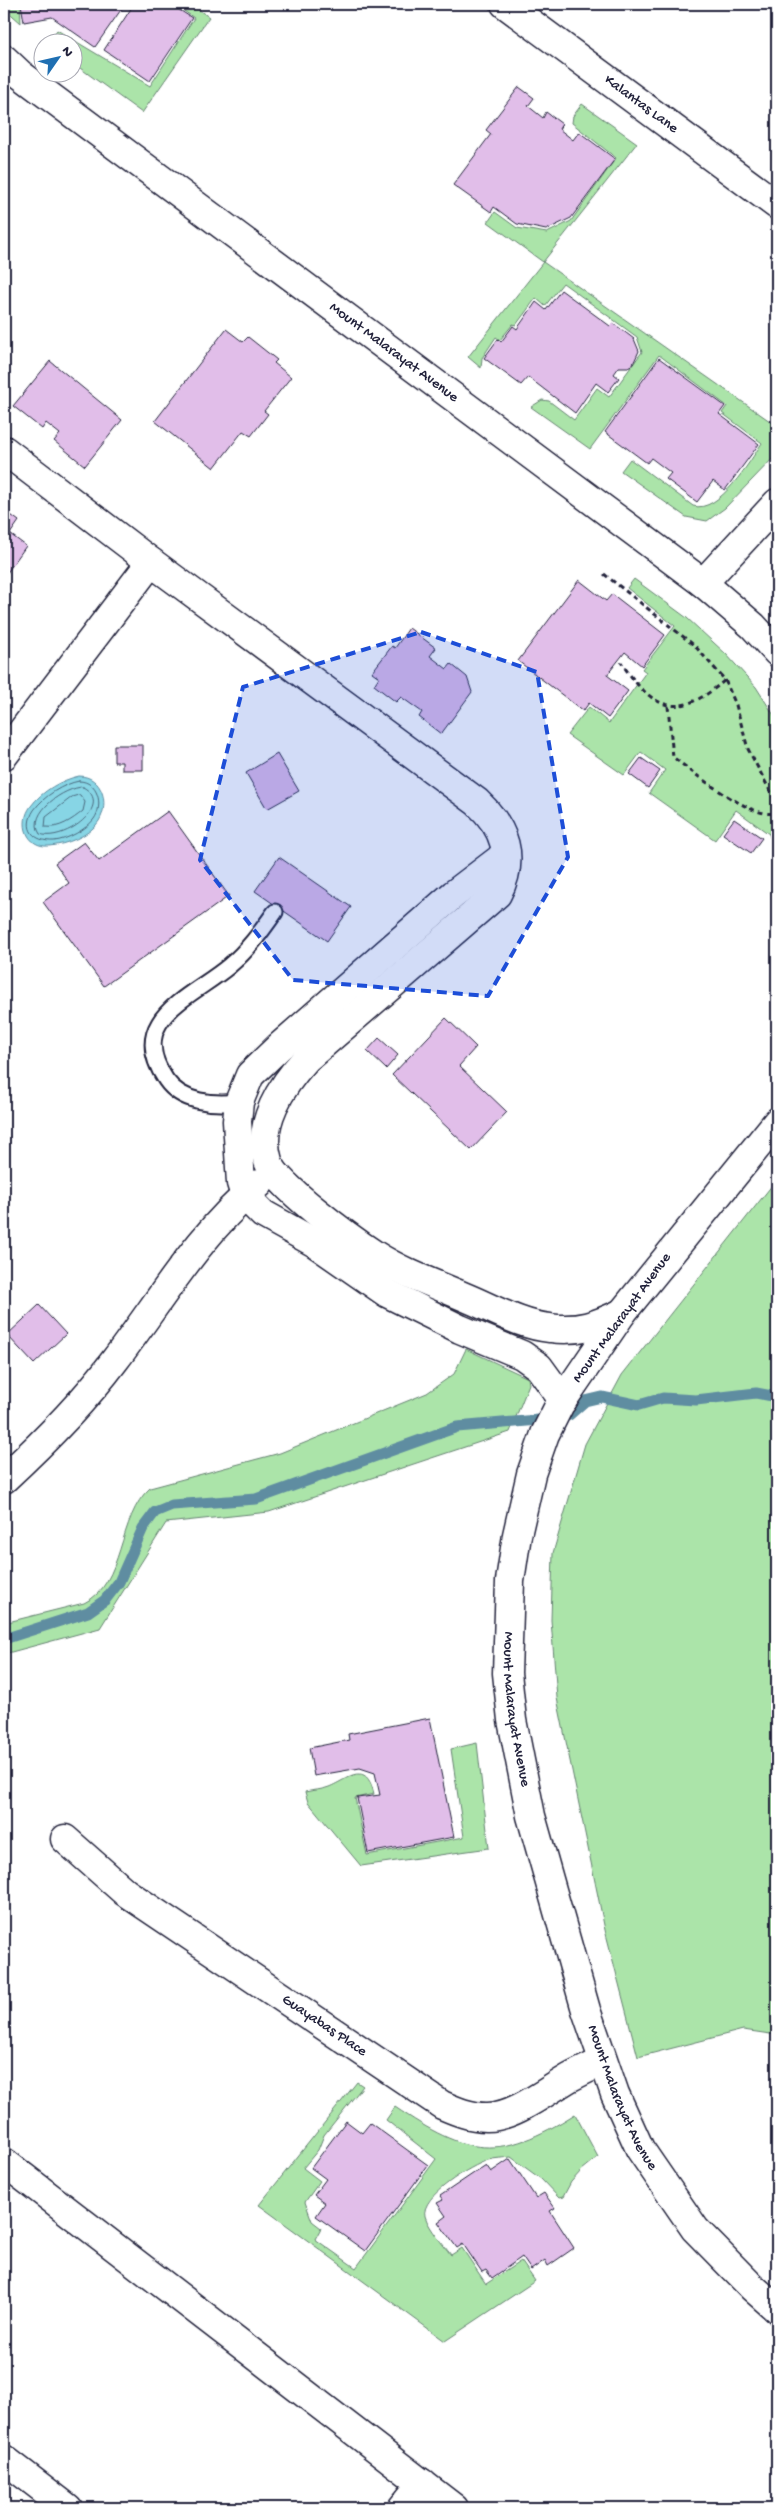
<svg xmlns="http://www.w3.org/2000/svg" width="781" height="2512" font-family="'Gochi Hand',sans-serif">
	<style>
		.green { fill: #abe4a9; stroke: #668372 }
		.water { fill: #87d5e5; stroke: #5f8da1 }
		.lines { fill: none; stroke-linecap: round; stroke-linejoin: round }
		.shore { stroke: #4a6a7f; stroke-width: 1 }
		.stream { stroke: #5f8da1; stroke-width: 11 }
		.building { fill: #e1bee9; stroke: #22223b }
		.service-casing { stroke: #22223b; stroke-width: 19 }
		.minor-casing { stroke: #22223b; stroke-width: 31 }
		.path { stroke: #22223b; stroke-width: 3; stroke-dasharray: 5 4; stroke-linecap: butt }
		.service { stroke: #fff; stroke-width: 15 }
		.minor { stroke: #fff; stroke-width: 28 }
		.marked { fill: #1d4ed8; fill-opacity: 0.2; stroke: #1d4ed8; stroke-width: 4; stroke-dasharray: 10 6; stroke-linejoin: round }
		.labels { text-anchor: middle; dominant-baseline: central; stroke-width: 4; stroke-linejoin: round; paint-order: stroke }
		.street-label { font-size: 15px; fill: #22223b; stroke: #fff }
	</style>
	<rect width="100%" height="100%" fill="#fff"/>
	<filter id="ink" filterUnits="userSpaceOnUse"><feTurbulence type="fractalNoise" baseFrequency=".02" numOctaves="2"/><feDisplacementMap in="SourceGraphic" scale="10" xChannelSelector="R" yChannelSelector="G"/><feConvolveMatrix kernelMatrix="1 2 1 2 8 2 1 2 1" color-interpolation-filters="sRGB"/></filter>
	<g filter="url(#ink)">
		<path class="green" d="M4 4H20L21 23 4 8Z
			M174 4H190L209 17 142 113 73 63 72 42H48L57 30 150 86 194 18Z
			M582 104 637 143 543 262 777 426V454L725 508 707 521 686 517 621 471 630 459 693 506C719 514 750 461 762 443L722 413 727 406 659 355 590 449 531 407 542 400 549 401 574 420 597 388 609 397 642 352 637 337 563 283 545 306 536 298 516 325 513 324 500 340 496 337 482 358 481 368 468 357 543 262 488 222 495 212 517 228 547 233 571 221 616 158 572 123 573 116Z
			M634 579 687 618 726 654 756 687 777 720V857L769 834 736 810 715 840 649 793 665 770 641 752 624 775 567 735 589 707 609 723 646 672 642 669 675 626 627 588Z
			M777 1179V2035L743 2030 638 2057 605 1930 557 1698 551 1620 553 1553 585 1444 622 1375Z
			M466 1349 528 1378 529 1384 510 1432 269 1512 166 1523 100 1628 4 1654V1623L84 1603C125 1584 117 1517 150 1488L280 1453 427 1393 454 1374Z
			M477 1743 489 1848 361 1866 308 1802 305 1792C313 1790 322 1790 329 1787 349 1779 366 1759 374 1794L355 1798 367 1855 464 1837 451 1749Z
			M357 2082 363 2086 324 2135 318 2150 303 2168 320 2181 305 2202 312 2221 321 2228 315 2239 356 2268 436 2159 386 2120 395 2107C467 2156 499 2162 575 2114L598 2157 582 2170 571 2182 563 2197 559 2198 541 2179 511 2157C504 2158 495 2158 488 2160 471 2166 420 2196 425 2216 429 2229 443 2244 451 2255L462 2248 486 2284 521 2261 535 2281 445 2341 259 2205Z"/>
		<path class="water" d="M79 776C102 776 110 803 99 821 90 836 65 845 49 846 27 848 18 823 31 806 42 791 61 780 79 776Z"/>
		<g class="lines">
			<path class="shore" d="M79 781C98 781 104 805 94 819 87 829 67 840 54 841 34 842 22 829 34 810 44 796 63 784 79 781Z
				M83 787C116 805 63 843 40 834 26 813 65 787 83 787Z
				M80 795 85 802 83 811C72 820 59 829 45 827L46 817 72 797Z"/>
			<path class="stream" d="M4 1639 88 1612 105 1600 119 1582 143 1528 155 1512 172 1505 256 1499 457 1427 561 1418 569 1415 585 1401 602 1397 639 1405 663 1398 696 1400 756 1393 777 1397"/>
		</g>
		<path class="building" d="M21 4H125L95 47 52 17 24 22Z
			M134 4H170L192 18 150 81 104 50Z
			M519 87 534 98 528 106 543 118 546 112 562 124 559 129 573 140 579 132 615 159 571 218 546 230 517 224 494 207 491 212 453 185 491 134 486 130Z
			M561 290 610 326 613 323 634 339 639 351 633 364 628 367H619L614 374 619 378 608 392 596 383 575 413 528 377 521 385 484 358 498 339 501 342 513 326 517 329 536 302 546 310Z
			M226 329 243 342 248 337 277 360 274 363 291 377 264 411 268 414 251 436 243 431 214 468 155 421Z
			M659 358 725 406 719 414 759 444 725 490 713 481 697 502 666 479 671 473 651 458 647 463 605 432Z
			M50 361 122 420 85 466 54 441 60 434 46 423 42 429 13 406Z
			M4 510 19 521 10 534 26 546 4 577Z
			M579 580 606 601 612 594 665 635 642 666 625 652 607 675 628 691 608 718 589 703 583 711 518 661Z
			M409 628 436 648 430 656 447 669 451 664 467 677 472 692 441 734 419 717 422 712 401 697 396 702 374 685 379 677 372 672 392 646 395 648Z
			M114 745H143V770H122V762H114Z
			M277 754 299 791 267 809 246 773Z
			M641 758 660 771 648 788 629 774Z
			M168 811 229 896 104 986 43 902 69 883 55 863 84 842 99 861Z
			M734 819 762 838 751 853 723 834Z
			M279 857 351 907 327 941 255 891Z
			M446 1018 476 1047 459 1066 507 1112 471 1150 392 1075Z
			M379 1038 398 1055 386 1069 367 1051Z
			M39 1305 66 1334 34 1364 7 1335Z
			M430 1718 454 1837 368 1853 357 1798 380 1795 375 1773 360 1768 314 1776 309 1748 349 1740 348 1734Z
			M346 2121 362 2133 370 2123 428 2165 365 2251 316 2216 325 2203 314 2195 326 2179 311 2168Z
			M510 2159 536 2198 544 2193 555 2208 550 2211 574 2248 548 2266 545 2260 531 2270 522 2257 492 2278 486 2270 482 2272 463 2244 457 2248 438 2222 446 2216 437 2203 443 2200 440 2196 486 2165 491 2172Z"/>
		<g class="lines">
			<defs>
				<path id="service" d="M239 1102C214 1105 182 1103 166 1080 125 1019 191 998 229 966 248 950 261 932 275 912"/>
				<g id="minor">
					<path id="s1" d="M505 4 777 205"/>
					<path id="s2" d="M4 59 21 75 703 583 753 626 777 652"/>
					<path d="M4 450 151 562 477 802C505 828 516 858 497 894L306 1059C282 1085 256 1124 268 1161 276 1185 352 1240 375 1255 403 1273 435 1284 465 1297 492 1308 520 1325 550 1328 578 1332 597 1325 622 1313"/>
					<path d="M703 583 777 503"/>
					<path d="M4 755 151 562"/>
					<path d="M505 852 500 859 454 894 279 1047 250 1075 239 1102 237 1121 241 1183 245 1196 263 1214 315 1243 387 1293 460 1329 522 1355 539 1367 563 1400"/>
					<path id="s3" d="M777 1122 622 1313 560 1404 545 1434 531 1474 517 1535 510 1581 507 1673 512 1720 531 1816 586 2010 615 2094 640 2149 695 2229 752 2287 777 2309"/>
					<path d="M4 1479C43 1443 83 1403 115 1360 161 1300 200 1232 259 1184"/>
					<path id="s4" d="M65 1839 125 1892 442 2105C456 2111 470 2117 486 2117 512 2118 547 2091 569 2078 580 2072 591 2067 603 2061"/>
					<path d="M4 2162 454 2508"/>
					<path d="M4 2459 68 2508"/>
					<path d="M402 2508 422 2483"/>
				</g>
			</defs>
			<use href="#service" class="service-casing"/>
			<use href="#minor" class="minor-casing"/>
			<path class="path" d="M604 574 695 646 725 680C678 721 653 711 621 662
				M725 680 736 705 748 749 777 804
				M668 706 673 757C688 769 760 826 777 811"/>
			<use href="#service" class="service"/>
			<use href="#minor" class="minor"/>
		</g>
	</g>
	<path class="marked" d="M421 632 537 672 568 857 488 996 293 980 200 860 243 687Z"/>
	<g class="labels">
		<g class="street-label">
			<text stroke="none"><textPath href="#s1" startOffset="169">Kalantas Lane</textPath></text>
			<text stroke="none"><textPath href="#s2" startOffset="488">Mount Malarayat Avenue</textPath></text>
			<text transform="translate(622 1318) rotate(-54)">Mount Malarayat Avenue</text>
			<text stroke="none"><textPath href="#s3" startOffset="670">Mount Malarayat Avenue</textPath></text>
			<text stroke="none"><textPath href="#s4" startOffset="320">Guayabas Place</textPath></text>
			<text stroke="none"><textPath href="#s3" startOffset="1075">Mount Malarayat Avenue</textPath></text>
		</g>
	</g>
	<rect width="781" height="2512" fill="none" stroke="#fff" stroke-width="20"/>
	<rect x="10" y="10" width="761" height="2492" fill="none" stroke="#22223b" stroke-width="2" filter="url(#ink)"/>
	<g transform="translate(58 58) rotate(56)"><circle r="24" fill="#ffffff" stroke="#a7a7b1"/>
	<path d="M0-4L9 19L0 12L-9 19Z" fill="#1f6fb2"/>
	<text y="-8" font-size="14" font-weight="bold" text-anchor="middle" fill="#22223b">N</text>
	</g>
</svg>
